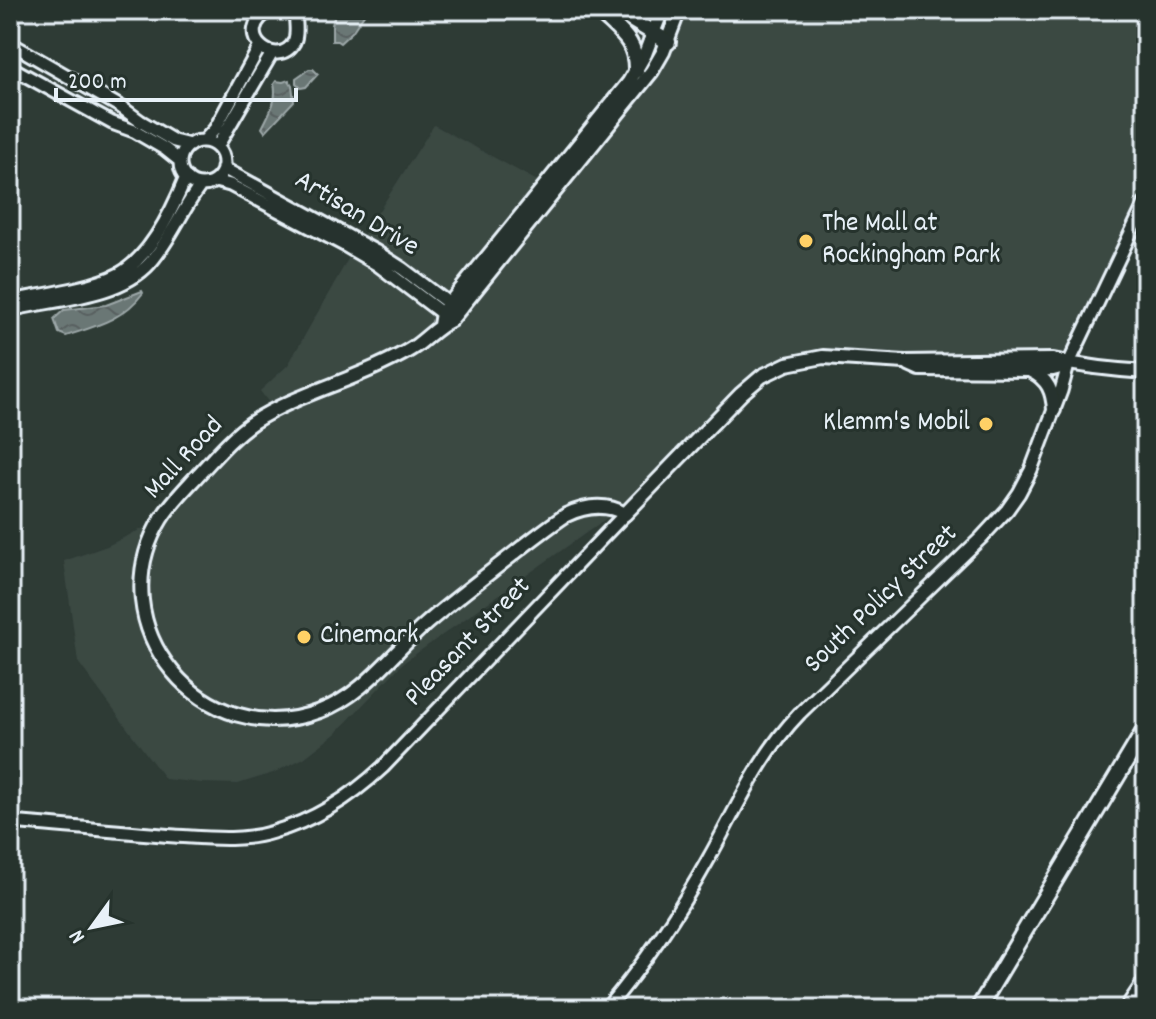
<svg xmlns="http://www.w3.org/2000/svg" width="1156" height="1019" font-family="Dekko,sans-serif">
	<style>
		.built { fill: #3b4843 }
		.water { fill: url(#water-waves); stroke: #9da8a9; stroke-width: 2 }
		.lines { fill: none; stroke-linecap: round; stroke-linejoin: round }
		.secondary-casing { stroke: #e8f1f8; stroke-width: 17 }
		.primary-casing { stroke: #e8f1f8; stroke-width: 18 }
		.highway-casing { stroke: #e8f1f8; stroke-width: 20 }
		.secondary { stroke: #26332d; stroke-width: 11 }
		.primary { stroke: #26332d; stroke-width: 12 }
		.highway { stroke: #26332d; stroke-width: 14 }
		.poi-dot { fill: #ffd166; stroke: #26332d; stroke-width: 3 }
		.labels { text-anchor: middle; dominant-baseline: central; stroke-width: 6; stroke-linejoin: round; paint-order: stroke }
		.street-label { font-size: 28px; fill: #e8f1f8; stroke: #26332d }
		.poi-label { font-size: 28px; fill: #e8f1f8; stroke: #26332d; text-anchor: start }
	</style>
	<defs>
		<pattern id="water-waves" width="16" height="10" patternUnits="userSpaceOnUse" patternTransform="scale(2)"><rect width="16" height="10" fill="#6b7775"/><path d="M0 5q4-4 8 0t8 0" fill="none" stroke="#586060"/></pattern>
	</defs>
	<rect width="100%" height="100%" fill="#2e3b35"/>
	<filter id="ink" filterUnits="userSpaceOnUse"><feTurbulence type="fractalNoise" baseFrequency=".0125" numOctaves="2"/><feDisplacementMap in="SourceGraphic" scale="16" xChannelSelector="R" yChannelSelector="G"/><feConvolveMatrix kernelMatrix="1 2 1 2 8 2 1 2 1" color-interpolation-filters="sRGB"/></filter>
	<g filter="url(#ink)">
		<path class="built" d="M685 10H1144L1146 14V181L1065 355 809 354 776 363 746 379 624 506 403 663 335 734 304 758 273 773 238 784 202 783 165 779 78 662 64 561 107 546 170 515 235 444 291 410 384 370 445 333 666 62 677 40Z
			M434 125 541 183 427 329 378 362 308 387 270 404 260 391 288 365 348 259Z"/>
		<path class="water" d="M336 10H367L352 32 340 43 337 41H332V25Z
			M309 69H313L318 74 306 87 301 88 296 83V78Z
			M289 80 292 85 294 101 265 132 262 128C269 113 278 101 274 84L276 81 283 82Z
			M142 291 143 293C123 320 96 326 66 336L59 333 54 319 64 310 106 305Z"/>
		<g class="lines">
			<defs>
				<path id="secondary" d="M271 10C229 33 277 72 294 42 299 32 294 20 296 10
					M10 19 15 10
					M10 43 121 107 140 121 174 141 190 145
					M10 67 112 123 134 131 165 149 180 161
					M204 141 215 129 260 46
					M180 163a22 22 0 1 1 44 0a22 22 0 1 1-44 0Z
					M217 147 272 53
					M223 168 375 251 403 269 456 309
					M215 181 230 185 344 245 378 265 448 318
					M10 301C41 295 93 288 119 274 150 257 173 209 186 177
					M10 310C53 299 119 298 150 263 170 241 182 209 201 185
					M10 822C65 826 120 832 175 836 208 838 242 842 273 832 316 820 351 797 383 767L625 514
					M606 1009C646 962 679 912 709 858 737 808 760 754 800 713L981 538 1007 510 1019 493 1031 470 1061 391 1068 365 1146 201"/>
				<path id="primary" d="M679 10 663 52 652 71 451 320C438 326 429 336 417 345 406 353 393 359 380 365 338 385 292 397 253 422 231 437 214 458 196 477 184 490 171 503 161 519 96 625 203 755 320 711 364 695 392 653 427 623 450 603 474 585 498 566 520 549 542 531 566 515 585 506 606 503 625 514L741 394 762 376 787 364 823 357 905 362 1053 360C1086 367 1113 370 1146 372
					M440 325 442 313 449 304 629 82 645 54 662 10
					M909 364 920 369 1028 370 1053 369 1068 365
					M1031 371C1048 379 1053 392 1054 410"/>
				<path id="highway" d="M598 10C618 31 637 39 636 71
					M616 10 668 42
					M978 1009 1146 728
					M1127 1009 1146 981"/>
			</defs>
			<use href="#secondary" class="secondary-casing"/>
			<use href="#primary" class="primary-casing"/>
			<use href="#highway" class="highway-casing"/>
			<use href="#secondary" class="secondary"/>
			<use href="#primary" class="primary"/>
			<use href="#highway" class="highway"/>
		</g>
	</g>
	<g class="poi-dot">
		<circle cx="806" cy="241" r="8"/>
		<circle cx="986" cy="424" r="8"/>
		<circle cx="304" cy="637" r="8"/>
	</g>
	<g class="labels">
		<g class="street-label">
			<text transform="translate(356 215) rotate(31)">Artisan Drive</text>
			<text transform="translate(185 459) rotate(-47)">Mall Road</text>
			<text transform="translate(882 600) rotate(-44)">South Policy Street</text>
			<text transform="translate(469 643) rotate(-46)">Pleasant Street</text>
		</g>
		<g class="poi-label">
			<text x="822" y="225">The Mall at<tspan x="822" dy="32">Rockingham Park</tspan></text>
			<text x="970" y="424" text-anchor="end">Klemm's Mobil</text>
			<text x="320" y="637">Cinemark</text>
		</g>
	</g>
	<rect width="1156" height="1019" fill="none" stroke="#26332d" stroke-width="40"/>
	<rect x="20" y="20" width="1116" height="979" fill="none" stroke="#e8f1f8" stroke-width="3" filter="url(#ink)"/>
	<g transform="translate(92 927) rotate(237)" stroke="#26332d" stroke-width="6" paint-order="stroke">
	<path d="M0-6L14 30L0 20L-14 30Z" fill="#e8f1f8"/>
	<text y="-12" font-size="22" font-weight="bold" text-anchor="middle" fill="#e8f1f8">N</text>
	</g>
	<path d="M56 88v12h240v-12" fill="none" stroke="#e8f1f8" stroke-width="4"/>
	<text x="68" y="88" font-size="24" fill="#e8f1f8" stroke="#26332d" stroke-width="6" paint-order="stroke">200 m</text>
</svg>
